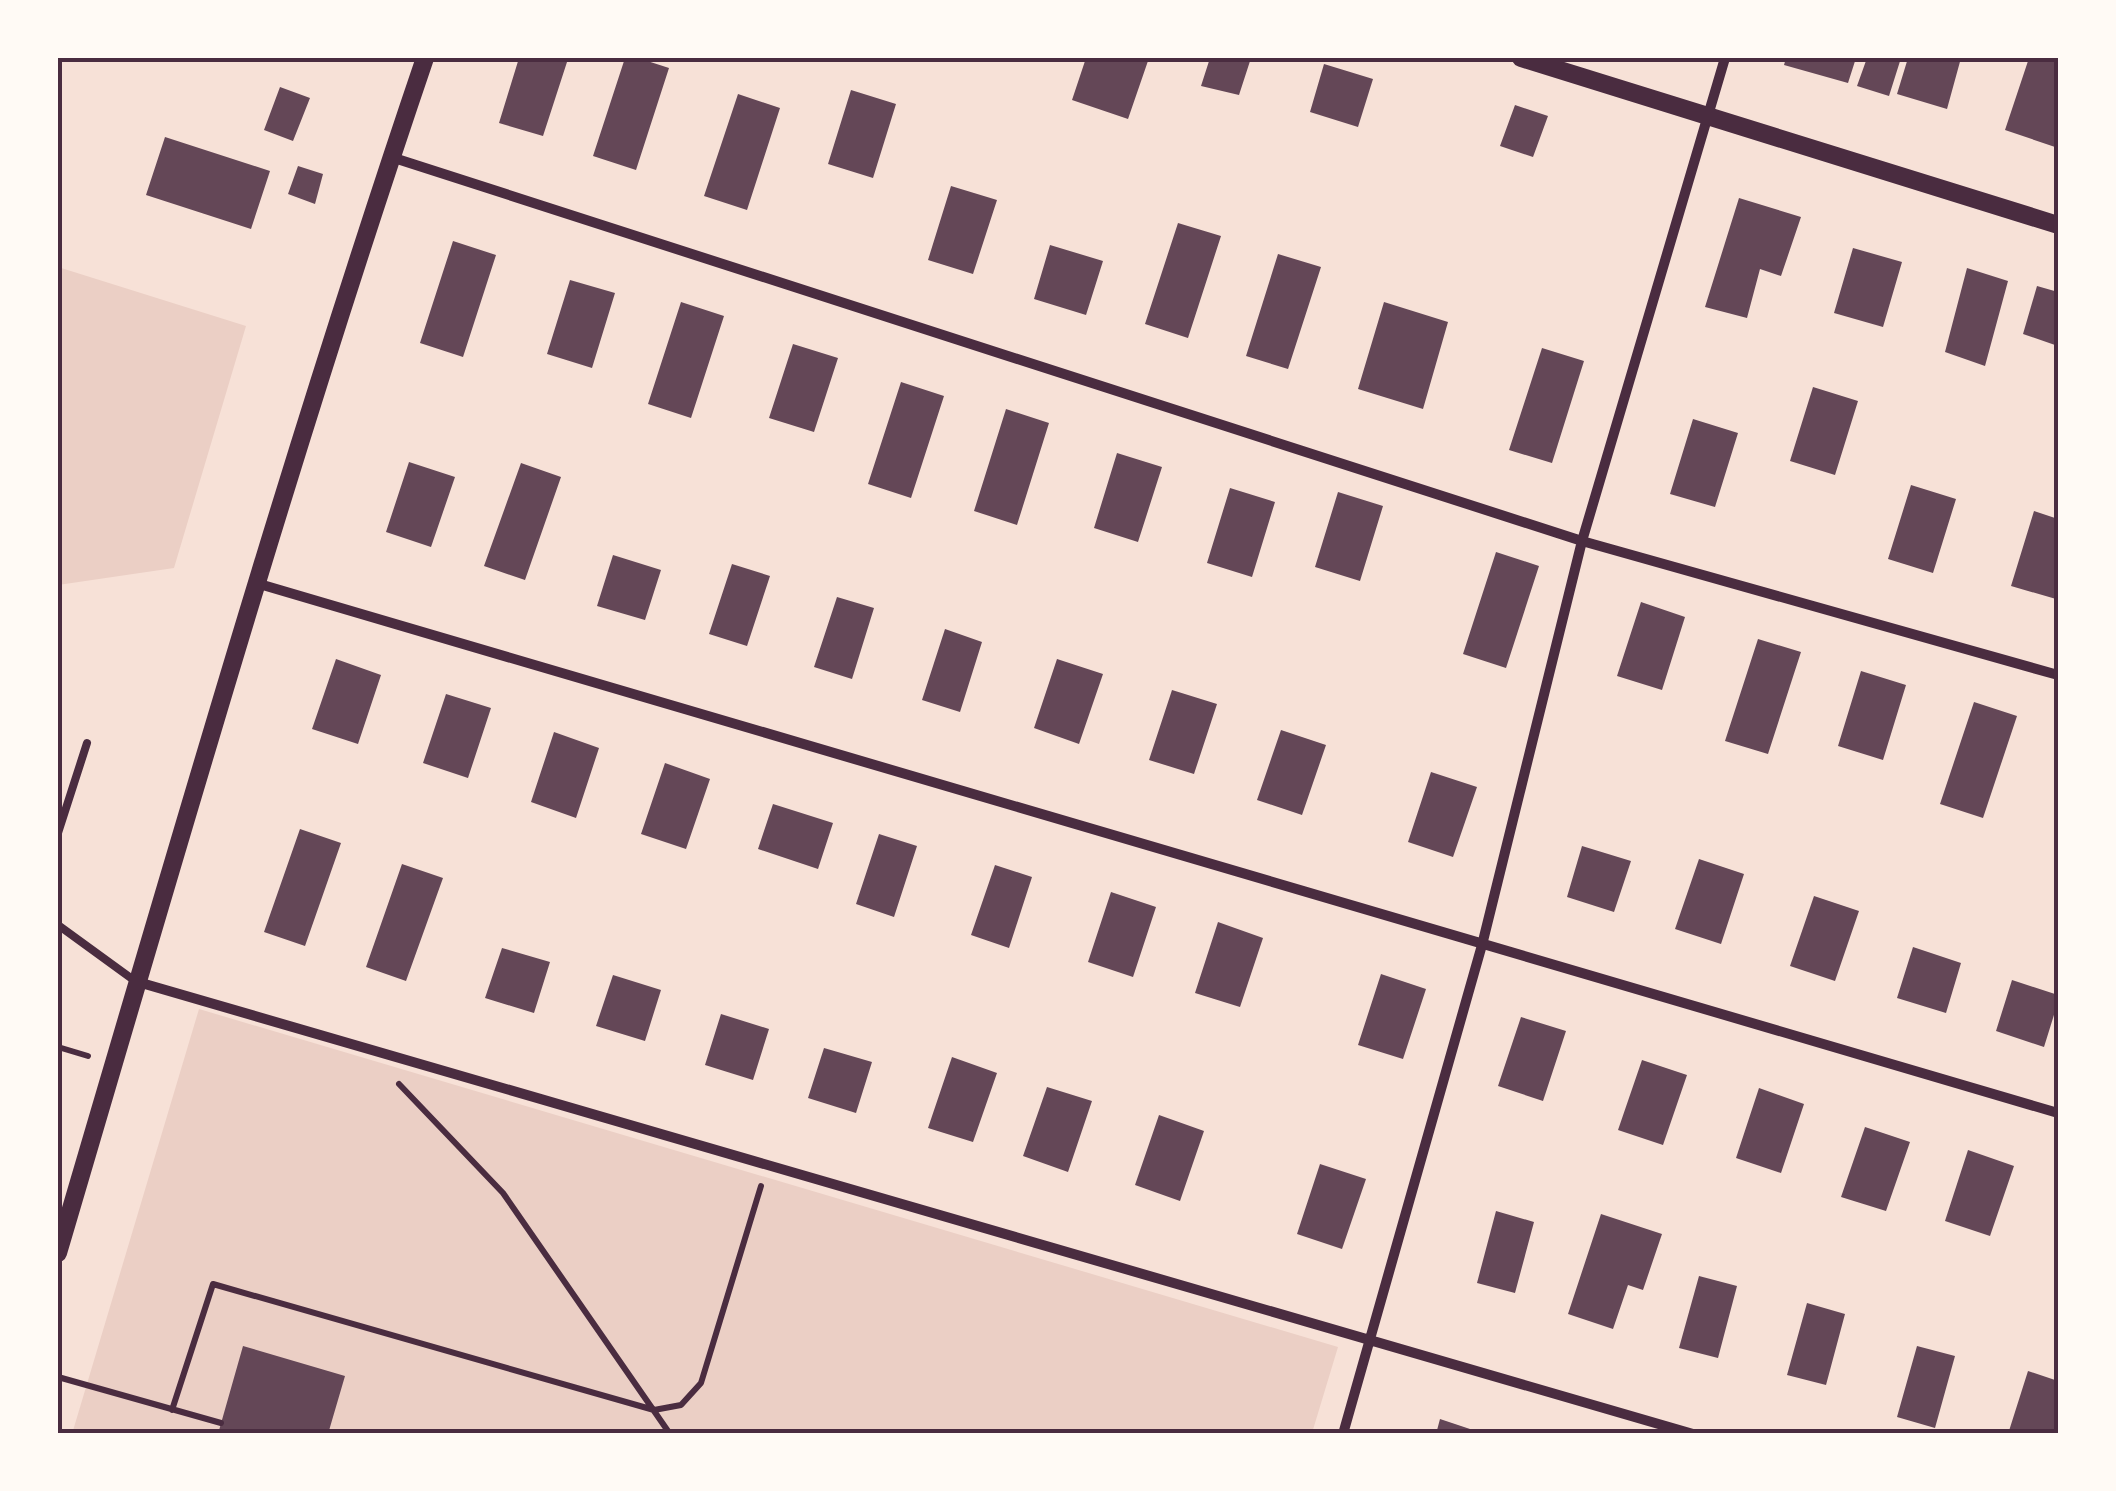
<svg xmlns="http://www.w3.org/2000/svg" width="2116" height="1491" font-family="Commissioner,sans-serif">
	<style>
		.green { fill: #ebcfc5 }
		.building { fill: #644757 }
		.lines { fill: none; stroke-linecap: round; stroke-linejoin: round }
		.path { stroke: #4a2c40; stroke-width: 6 }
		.service { stroke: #4a2c40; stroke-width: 8 }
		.minor { stroke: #4a2c40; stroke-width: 10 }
		.tertiary { stroke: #4a2c40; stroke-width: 18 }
		.neatline { fill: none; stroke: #4a2c40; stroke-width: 4 }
	</style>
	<rect width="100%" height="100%" fill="#f7e1d7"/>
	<path class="green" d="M58 267 246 326 174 568 58 585Z
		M199 1009 1338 1347 1312 1433 72 1434Z"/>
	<path class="building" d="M519 58H551L567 62 543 136 499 123Z
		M625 58H638L669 68 636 170 593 156Z
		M1086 58H1149L1128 119 1072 100Z
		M1210 58H1251L1239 95 1201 86Z
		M1786 58H1856L1848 83 1784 65Z
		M1867 58H1901L1889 96 1857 86Z
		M1908 58H1961L1947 109 1897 94Z
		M2029 58H2058V92L2055 102 2058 103V148L2005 130Z
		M1324 64 1373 79 1358 127 1310 112Z
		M280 87 310 98 293 141 264 130Z
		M851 90 896 104 873 178 828 164Z
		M738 94 780 108 747 210 704 196Z
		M1515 105 1548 116 1533 157 1500 146Z
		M165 137 270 171 251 229 146 195Z
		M298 166 323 174 315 204 288 194Z
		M951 186 997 200 973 274 928 260Z
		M1739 198 1801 217 1781 276 1760 269 1747 318 1705 307Z
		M1178 223 1221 236 1188 338 1145 324Z
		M453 241 496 255 463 357 420 343Z
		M1050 245 1103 261 1086 315 1034 299Z
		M1853 248 1902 262 1883 327 1834 313Z
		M1278 254 1321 267 1288 369 1246 356Z
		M1967 268 2008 281 1985 366 1945 352Z
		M570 280 615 293 592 368 547 354Z
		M2037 286 2058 292V331L2055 345 2023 334Z
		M681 302 724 316 691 418 648 404Z
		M1384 302 1448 322 1423 409 1358 389Z
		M793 344 838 358 814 432 769 418Z
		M1542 348 1584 361 1552 463 1509 450Z
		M901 382 944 396 911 498 868 484Z
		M1813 387 1858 401 1835 475 1790 461Z
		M1006 409 1049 423 1017 525 974 511Z
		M1693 419 1738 433 1715 507 1670 494Z
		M1117 453 1162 467 1138 542 1094 528Z
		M409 462 455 477 431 547 386 532Z
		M521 463 561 477 525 580 484 566Z
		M1911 485 1956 499 1933 573 1888 559Z
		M1230 488 1275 502 1252 577 1207 563Z
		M1338 492 1383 506 1360 581 1315 567Z
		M2034 511 2058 519V590L2056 599 2011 586Z
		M1496 552 1539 566 1506 668 1463 654Z
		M613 555 661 570 645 620 597 606Z
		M732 564 770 576 747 646 709 634Z
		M837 597 874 608 852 679 814 667Z
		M1641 602 1685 617 1662 690 1617 676Z
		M945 629 982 642 960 712 922 700Z
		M1758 639 1801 652 1768 754 1725 741Z
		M336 659 381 675 358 744 312 729Z
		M1057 659 1103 674 1079 744 1034 728Z
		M1861 671 1906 685 1883 760 1838 746Z
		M1172 690 1217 704 1194 774 1149 760Z
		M446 694 491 708 468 778 423 763Z
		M1974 702 2017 716 1983 818 1940 804Z
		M1281 730 1326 745 1302 815 1257 800Z
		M554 732 599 748 576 818 531 802Z
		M665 763 710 779 686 849 641 834Z
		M1431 772 1477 787 1453 857 1408 842Z
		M773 804 833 823 818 869 758 849Z
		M300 829 341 843 305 946 264 932Z
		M879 834 917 846 894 917 856 904Z
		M1582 846 1631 861 1614 912 1567 897Z
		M1699 859 1744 874 1721 944 1675 929Z
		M402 864 443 878 406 981 366 967Z
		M995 865 1032 877 1009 948 971 935Z
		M1111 892 1156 907 1133 977 1088 962Z
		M1814 896 1859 911 1835 981 1790 966Z
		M1218 922 1263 938 1240 1007 1195 993Z
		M1913 947 1961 963 1946 1013 1897 998Z
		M502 948 550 962 534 1013 485 998Z
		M1381 974 1426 989 1403 1059 1358 1045Z
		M613 975 661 990 645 1041 596 1026Z
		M2012 980 2058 995V1002L2044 1047 1996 1031Z
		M721 1014 769 1029 753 1080 705 1065Z
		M1521 1017 1566 1031 1543 1101 1498 1086Z
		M824 1048 872 1062 856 1113 808 1098Z
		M952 1057 997 1073 973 1142 928 1128Z
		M1642 1060 1687 1075 1663 1145 1618 1130Z
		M1047 1087 1092 1101 1068 1172 1023 1156Z
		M1759 1088 1804 1104 1781 1173 1736 1158Z
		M1159 1115 1204 1131 1180 1201 1135 1185Z
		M1865 1127 1910 1142 1886 1211 1841 1197Z
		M1968 1150 2014 1166 1990 1236 1945 1221Z
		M1320 1164 1366 1179 1342 1249 1297 1234Z
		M1496 1211 1534 1222 1515 1293 1477 1283Z
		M1601 1214 1662 1234 1643 1290 1628 1285 1613 1329 1568 1314Z
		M1699 1276 1737 1286 1718 1358 1679 1348Z
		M1807 1303 1845 1314 1826 1385 1787 1375Z
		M243 1346 345 1376 328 1434H218Z
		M1917 1346 1955 1356 1935 1428 1897 1417Z
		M2028 1371 2058 1381 2057 1434H2008Z
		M1440 1419 1482 1433V1434H1436Z"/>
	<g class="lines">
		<path class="path" d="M58 1047 88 1056
			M399 1084 503 1193 670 1434
			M58 1377 221 1423
			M172 1410 213 1284 654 1410 681 1405 701 1383 761 1186"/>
		<path class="service" d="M58 833 87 743
			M58 925 135 981"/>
		<path class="minor" d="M391 157 1582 541 2058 675
			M256 583 2058 1113
			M138 982 1693 1434
			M1343 1434 1482 945 1582 541 1725 58"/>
		<path class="tertiary" d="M1521 58 2058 225
			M58 1253C176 853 291 452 425 58"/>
	</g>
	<rect width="2116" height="1491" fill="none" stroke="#fffaf5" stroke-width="120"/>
	<rect x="60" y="60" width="1996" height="1371" class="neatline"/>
</svg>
